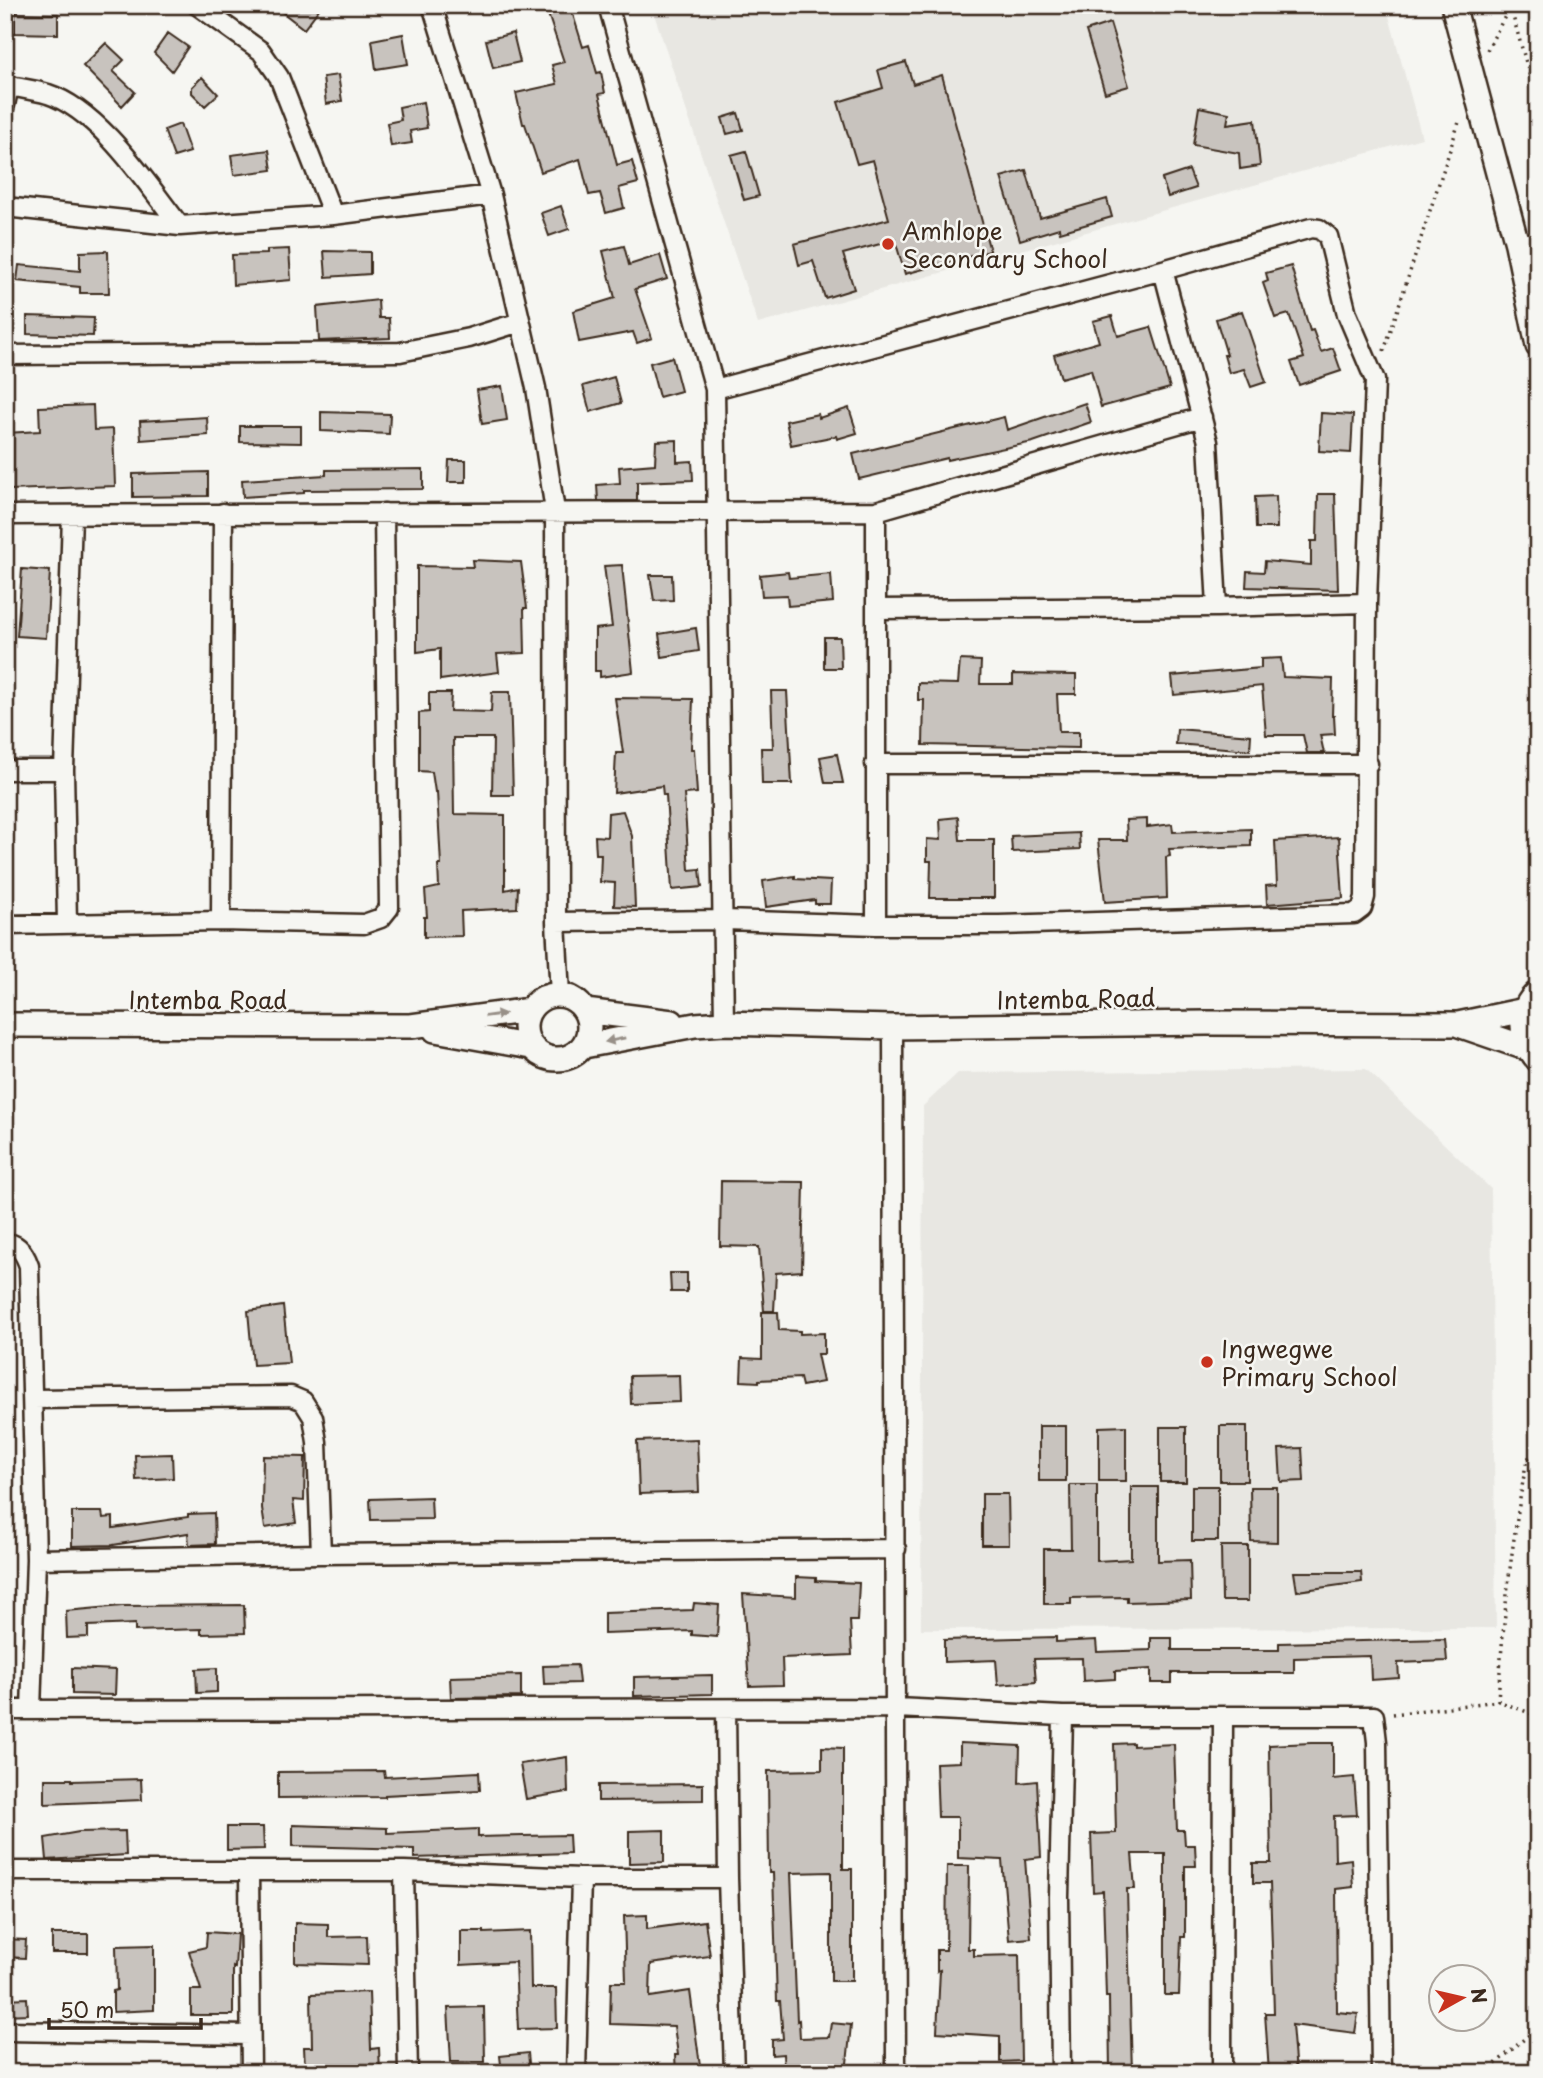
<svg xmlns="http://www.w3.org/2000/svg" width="1543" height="2078" font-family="'Playpen Sans',sans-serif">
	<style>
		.built { fill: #e8e7e2 }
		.building { fill: #c8c3be; stroke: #3b2a1e; stroke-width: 2 }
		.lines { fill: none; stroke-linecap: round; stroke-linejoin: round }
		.minor-casing { stroke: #3b2a1e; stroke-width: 23 }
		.tertiary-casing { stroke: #3b2a1e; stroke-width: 28 }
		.path { stroke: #3b2a1e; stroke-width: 3.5; stroke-dasharray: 2 5; stroke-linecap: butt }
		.minor { stroke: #f6f6f2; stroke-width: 18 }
		.tertiary { stroke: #f6f6f2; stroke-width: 23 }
		.oneway { fill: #989088 }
		.poi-dot { fill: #c8321e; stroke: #f6f6f2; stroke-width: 2.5 }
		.labels { text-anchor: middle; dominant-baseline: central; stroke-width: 5; stroke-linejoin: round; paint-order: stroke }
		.poi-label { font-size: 24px; fill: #3b2a1e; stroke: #f6f6f2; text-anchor: start }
		.street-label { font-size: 24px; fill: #3b2a1e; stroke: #f6f6f2 }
	</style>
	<rect width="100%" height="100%" fill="#f6f6f2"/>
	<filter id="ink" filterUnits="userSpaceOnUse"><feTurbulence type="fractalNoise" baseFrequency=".0143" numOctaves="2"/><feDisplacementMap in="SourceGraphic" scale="14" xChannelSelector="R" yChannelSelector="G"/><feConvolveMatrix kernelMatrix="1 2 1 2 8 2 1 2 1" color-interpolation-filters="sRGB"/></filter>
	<g filter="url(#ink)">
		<path class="built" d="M651 5H1386L1422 138 758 324Z
			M1366 1069 1491 1189 1496 1628 921 1629 923 1106 958 1073Z"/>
		<path class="building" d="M273 5H322L304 29Z
			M545 5H570L583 47 589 45 597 73 601 72 605 93 599 94 617 165 632 161 638 183 619 188 624 208 606 213 600 193 589 195 580 159 541 172 525 124H523L516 93 557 84 552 65 564 62Z
			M15 13 58 14V34L15 33Z
			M1110 23 1129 86 1105 93 1086 31Z
			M168 33 188 47 172 71 154 53Z
			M513 33 520 62 493 68 486 40Z
			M403 34 408 64 376 69 372 40Z
			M106 43 124 60 113 71 135 92 122 106 83 66Z
			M906 62 913 84 942 75 990 251 905 274 895 240 843 254 854 289 825 298 813 261 799 265 794 244 889 219 873 160 857 164 838 102 883 88 878 70Z
			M338 75 342 101 326 104 323 77Z
			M202 77 218 94 205 106 192 93V87Z
			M423 102 427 128 410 131 412 143 391 146 387 123 401 120 399 107Z
			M1199 107 1229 113 1227 124 1255 120 1260 166 1240 169 1239 153 1193 145Z
			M738 113 743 130 727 134 722 118Z
			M180 124 190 152 174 157 164 130Z
			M269 150 272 170 234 175 231 155Z
			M746 151 759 196 744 200 731 155Z
			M1026 170 1040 218 1107 199 1112 217 1060 232 1059 228 1020 240 1001 177Z
			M1189 170 1196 188 1168 197 1162 179Z
			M561 206 569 229 549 236 541 213Z
			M624 246 629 265 660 255 667 279 635 289 652 338 637 343 633 332 579 342 573 311 615 298 603 251Z
			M289 249 291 280 233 285 232 255 267 254V250Z
			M108 251 109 293H80V287L17 281 19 265 80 271V252Z
			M324 251 370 252V274L326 277Z
			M1291 266 1310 331 1313 330 1321 352 1333 348 1341 371 1299 385 1291 362 1304 358 1289 314 1275 318 1263 283 1268 281 1266 273Z
			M378 300 379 318H389L390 338 319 341 317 307Z
			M1242 311 1266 382 1251 387 1244 369 1229 373 1224 355H1227L1216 319Z
			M27 316 94 318 93 336 27 334Z
			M1112 316 1118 336 1151 327 1170 388 1101 407 1091 370 1061 378 1054 355 1099 342 1093 321Z
			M672 357 681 391 659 397 650 363Z
			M614 377 621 403 590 412 583 386Z
			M502 386 507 420 482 424 477 390Z
			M1085 403 1091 422 1033 442 947 460V458L859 479 853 454 1004 417 1007 430Z
			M93 405 94 430 113 429 115 486 10 490 6 433 40 431 39 407Z
			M849 408 857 433 837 439 836 436 791 445 786 421 818 414 819 418Z
			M321 412 390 414 389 434 321 431Z
			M1321 413 1353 415 1351 453 1319 451Z
			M207 417 208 435 141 440 140 421Z
			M240 426H301V443L240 442Z
			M677 440V462L692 461 693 480 637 482V501H598L597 485 620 483 619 467 655 464 656 441Z
			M449 460H466V482H448Z
			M423 469V489L304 490V493L243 497 242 480 326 475V470Z
			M208 472V496L133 497V474Z
			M1318 494H1335L1338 590 1246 587 1247 571 1264 572 1265 561 1311 565V541H1317Z
			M1276 496 1277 528H1256L1255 497Z
			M472 560 521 562 527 608H524L525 653 497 654 499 672 440 680V649L417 652V566L473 567Z
			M622 565 633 672 600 677V671H595V629L612 627 604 566Z
			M22 569 50 571 46 638 17 636Z
			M788 572 789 578 831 574 833 602 788 606 787 595 762 596 760 575Z
			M650 575H672L673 600 654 601Z
			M696 628 699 651 662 657 659 634Z
			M824 637H840L841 668H824Z
			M1281 658 1283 677 1333 679 1332 716H1334L1335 734 1320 735 1324 753H1307L1303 735H1266L1262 686 1174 695 1172 676 1261 668V659Z
			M960 660 981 661 980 684H1013V674L1076 675V694H1057L1059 732H1079V748L923 745 924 700H918V683L958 684Z
			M771 691H787L792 784H762L761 748H773Z
			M492 692H510L513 795H492L493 738H453L454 814 505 815V890L518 887 517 908 461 911 462 936 424 937V917H427L425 890 439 887 438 865H441L437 792H435L432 772 419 771V713L429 712V693H451L450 711 491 712Z
			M615 698 693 699 691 749H694L697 793 684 794 689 870 700 869 702 887 672 890 666 795H663L662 786 614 793 616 753H623Z
			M1177 729 1251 735 1250 750 1176 744Z
			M837 754 843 783H825L820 757Z
			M623 811 632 836 635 907 614 906 615 883 600 882 601 854H596L595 836 607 837 608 813Z
			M958 817 960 840H994V898H930L931 861H927V839L941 840 940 819Z
			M1147 819V827L1172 824 1173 832 1251 829V846L1169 849 1170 856 1166 857 1167 898 1105 902 1098 840H1127L1126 820Z
			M1079 833 1080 849 1012 852 1011 836Z
			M1339 837 1343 898 1267 904 1266 886 1277 885 1275 841Z
			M795 876V879L831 881 830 904H815V900L766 907 763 881Z
			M721 1181 804 1182 802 1271 776 1273 774 1311H764L759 1247 720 1246Z
			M670 1273H687V1292H671Z
			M283 1306 289 1363 253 1365 248 1311Z
			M762 1312H778L779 1330 800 1331V1334L824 1333V1354H817L823 1382 802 1386 800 1378 759 1380V1382L741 1381 742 1358 762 1359Z
			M679 1375 680 1402 631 1404 630 1376Z
			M1039 1426H1066V1481H1039Z
			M1126 1426V1481H1099V1427Z
			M1220 1426H1247V1481H1220Z
			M1160 1427H1186V1482H1160Z
			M697 1439 699 1492 639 1494 637 1441Z
			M1302 1448 1304 1481 1281 1482 1279 1449Z
			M172 1454 173 1478 136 1480 135 1455Z
			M263 1456 305 1457 304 1501 293 1500 296 1523 265 1528 262 1508Z
			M1070 1485H1097V1561L1131 1559V1487H1158V1561L1190 1560 1191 1600 1127 1602V1597L1071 1598V1604H1044V1549H1071Z
			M1192 1486H1218V1541H1192Z
			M1250 1487H1277V1542L1251 1541Z
			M982 1494H1008L1009 1545H982Z
			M431 1497 432 1519 371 1520 370 1499Z
			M72 1512H102L103 1518 113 1517V1528L188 1517V1514L214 1513 215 1544 189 1545 188 1533 113 1545 72 1546Z
			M1221 1546H1248V1601H1222Z
			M1294 1572H1361L1362 1582 1297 1591Z
			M796 1577 816 1578V1581L859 1583 857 1621H850L852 1655 782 1658 783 1685 749 1686 743 1594 796 1597Z
			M694 1603 719 1605 717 1637 692 1635V1631L604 1634V1613L693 1610Z
			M244 1605 245 1633 201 1634V1629L135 1631V1624L88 1626V1637L67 1638 66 1611 122 1606Z
			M1056 1637V1642L1096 1640 1097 1652 1151 1650V1638H1172V1650H1279V1643L1445 1639 1447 1661 1398 1663 1399 1678 1371 1680 1370 1656 1294 1658V1673H1172V1683H1151V1669L1115 1671V1679L1083 1681 1082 1658 1034 1659 1036 1682 998 1685 996 1660 944 1662V1640Z
			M577 1665 579 1683 544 1684 543 1666Z
			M72 1668 116 1670 115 1695 72 1694Z
			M217 1668V1692L197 1693 196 1669Z
			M521 1675V1697L451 1698 450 1677Z
			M712 1675V1694L634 1696V1677Z
			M960 1743 1020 1746 1019 1783 1037 1781 1041 1857 1025 1859 1031 1938 1009 1940 1002 1860 958 1858V1817H938L936 1763 960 1762Z
			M1133 1743V1746L1174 1744 1177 1830H1184L1185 1845H1195L1196 1866H1185V1937H1181L1179 1995H1165V1854H1132L1135 1889H1127L1132 2073H1110L1109 1997H1106L1103 1891 1093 1892 1091 1834 1116 1833 1114 1744Z
			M1311 1743H1333V1779L1354 1777 1357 1815 1334 1816 1335 1861 1351 1859 1353 1887 1336 1889 1337 2012 1358 2014 1355 2033 1292 2025 1296 2073H1269L1265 2013H1274L1270 1883H1253V1863H1271L1269 1745Z
			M822 1747 843 1748V1869H852V1981H831V1872L791 1873 797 2021 799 2020 800 2038 829 2037 831 2023 851 2025 846 2073H784L783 2054 772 2055V2040L783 2039 780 2001H777L773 1873H769L768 1771 822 1770Z
			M567 1757 568 1792 526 1799 520 1764Z
			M384 1771 385 1777 479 1772 480 1790 385 1795V1797L278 1798V1772Z
			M45 1779H72V1781L141 1779 142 1800 45 1804Z
			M703 1784V1800L598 1801V1785Z
			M293 1825 387 1828V1833L478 1829V1837L569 1835 570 1853 414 1858V1849L293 1846Z
			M227 1827H263L264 1849 227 1850Z
			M664 1830V1862L629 1863V1831Z
			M125 1831 126 1855 47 1860 45 1838 79 1832Z
			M947 1866H969L968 1949H974V1956L1019 1955 1021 2061 1000 2062V2036L937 2032 940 1970 937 1971V1950H946Z
			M647 1915V1929L705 1921 710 1956 651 1964 650 1997 690 1991 701 2073H676L675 2055H678L674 2026 610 2024 611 1982H626L624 1916Z
			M295 1923 328 1924V1937L367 1936 368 1965 295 1963Z
			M461 1931H484V1933L530 1931 531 1988H556L557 2028 518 2029 515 1962 461 1965Z
			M207 1932 237 1934 235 1968 233 1967V2015H191V1990H201L189 1951 206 1947Z
			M52 1934H88V1953H52Z
			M5 1939 26 1940 25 1958 5 1957Z
			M154 1945V2010L113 2012V1991L117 1990 116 1946Z
			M369 1992 371 2049 379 2048 380 2073H361V2066L305 2068 304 2047H312L311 1994Z
			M27 1998 28 2014 5 2015V1999Z
			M484 2007 485 2062H451L448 2008Z
			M528 2053 530 2073H502L500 2056Z"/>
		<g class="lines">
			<defs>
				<path id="minor" d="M197 5 261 51 279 77 333 215
					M432 5 491 195 536 388 555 511 556 922 560 995
					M608 5 715 389 724 1023
					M5 85C19 88 34 90 48 94 100 111 147 184 180 226
					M5 105 9 86
					M5 207 180 226 333 215 491 195
					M1517 244 1538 242
					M1163 270 1208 442 1217 607
					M5 355 400 352 469 338 520 322
					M876 511V925
					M5 515 876 511 1202 417
					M876 609 1217 607 1367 603
					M875 764H1368
					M5 770H64
					M221 921 223 513
					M556 922 724 920 876 925H999L1354 914 1362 908 1365 897 1367 603 1375 380 1347 314 1328 236 1319 229 1311 228 1163 270 715 389
					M67 923 64 770 72 515
					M5 925 221 921 364 924 381 918 389 908 384 513
					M893 1027 896 2073
					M5 1243C19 1243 25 1254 29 1266L36 1559 31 1710
					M33 1399 291 1396 303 1401 313 1417 317 1442 321 1554
					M36 1559 321 1554 896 1549
					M726 1709 728 1878 734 2073
					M5 1710 896 1708 1063 1716H1374L1377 1742 1381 2073
					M5 1871H404L581 1878H728
					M249 1871 251 2073
					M404 1871 408 2073
					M5 2031 249 2035
					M576 2073 581 1878
					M1061 2073 1059 1897 1063 1716
					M1222 2073 1223 1716"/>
				<path id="tertiary" d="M1453 5 1517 244 1538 346
					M1538 992C1516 1011 1520 1040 1538 1060
					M525 1027a32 32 0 1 1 64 0a32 32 0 1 1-64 0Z
					M585 1011 672 1022
					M5 1025 411 1026 530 1010
					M1459 1025 1529 1049
					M435 1030 531 1047
					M584 1046 695 1025 724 1023 893 1027 1207 1023 1458 1024 1525 1010"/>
			</defs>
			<use href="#minor" class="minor-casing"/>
			<use href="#tertiary" class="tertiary-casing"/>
			<path class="path" d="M1510 6 1538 105
				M1487 50 1511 5
				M1384 351 1460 119
				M1498 1701C1503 1619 1512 1539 1527 1459L1538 1451
				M1393 1714 1498 1701 1538 1716
				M1485 2073 1538 2027"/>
			<use href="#minor" class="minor"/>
			<use href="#tertiary" class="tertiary"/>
		</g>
		<defs><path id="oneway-solid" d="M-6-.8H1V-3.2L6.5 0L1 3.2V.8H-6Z" transform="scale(1.75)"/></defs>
		<g class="oneway">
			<use href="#oneway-solid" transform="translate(495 1015) rotate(-8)"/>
			<use href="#oneway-solid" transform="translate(615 1040) rotate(169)"/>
		</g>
	</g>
	<g class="poi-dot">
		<circle cx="888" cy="244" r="7"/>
		<circle cx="1207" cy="1362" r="7"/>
	</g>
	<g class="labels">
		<g class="poi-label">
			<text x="902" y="230">Amhlope<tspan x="902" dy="28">Secondary School</tspan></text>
			<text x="1221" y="1348">Ingwegwe<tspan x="1221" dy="28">Primary School</tspan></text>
		</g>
		<g class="street-label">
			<text transform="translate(1076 998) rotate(-1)">Intemba Road</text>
			<text x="208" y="999">Intemba Road</text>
		</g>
	</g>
	<rect width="1543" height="2078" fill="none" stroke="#f6f6f2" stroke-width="28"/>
	<rect x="14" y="14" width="1515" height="2050" fill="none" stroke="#3b2a1e" stroke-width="2.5" filter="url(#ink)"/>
	<g transform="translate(1462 1998) rotate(82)"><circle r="33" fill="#f6f6f2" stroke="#aba49d" stroke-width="2"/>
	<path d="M0-5L12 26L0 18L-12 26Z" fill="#c8321e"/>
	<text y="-10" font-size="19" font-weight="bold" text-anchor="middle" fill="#3b2a1e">N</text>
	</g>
	<path d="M49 2018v10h152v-10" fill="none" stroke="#3b2a1e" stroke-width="3.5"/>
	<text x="60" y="2018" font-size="21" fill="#3b2a1e" stroke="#f6f6f2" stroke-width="5" paint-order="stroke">50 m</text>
</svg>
